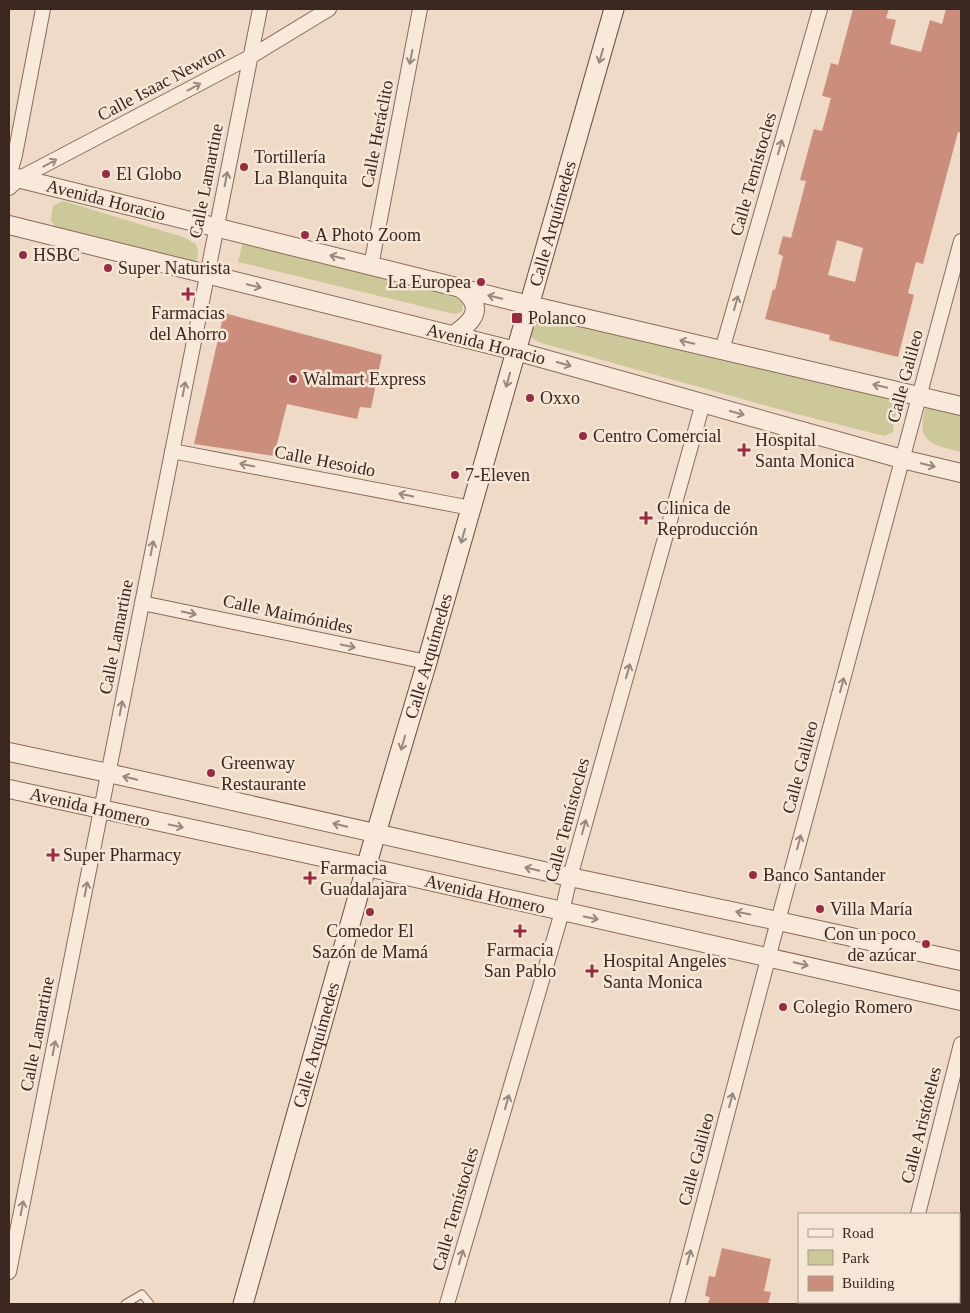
<svg xmlns="http://www.w3.org/2000/svg" width="970" height="1313" font-family="'Times New Roman',serif">
	<style>
		.green { fill: #ccc89a }
		.building { fill: #cb8e7d; fill-rule: evenodd }
		.lines { fill: none; stroke-linecap: round; stroke-linejoin: round }
		.service-casing { stroke: #896b5c; stroke-width: 9 }
		.minor-casing { stroke: #896b5c; stroke-width: 16 }
		.tertiary-casing { stroke: #896b5c; stroke-width: 20 }
		.secondary-casing { stroke: #6b4c3f; stroke-width: 21 }
		.service { stroke: #f8e9da; stroke-width: 7 }
		.minor { stroke: #f8e9da; stroke-width: 14 }
		.tertiary { stroke: #f8e9da; stroke-width: 18 }
		.secondary { stroke: #f8e9da; stroke-width: 19 }
		.oneway { stroke: #99887d }
		.poi-dot { fill: #972d43; stroke: #f5e6d6; stroke-width: 2 }
		.labels { text-anchor: middle; dominant-baseline: central; stroke-width: 5; stroke-linejoin: round; paint-order: stroke }
		.street-label { font-size: 18px; fill: #3a2720; stroke: #f5e6d6 }
		.poi-label { font-size: 18px; fill: #3a2720; stroke: #f5e6d6; text-anchor: start }
	</style>
	<rect width="100%" height="100%" fill="#eedac7"/>
	<path class="green" d="M63 201 183 237 196 244C199 255 200 259 190 267L55 228 51 220 53 206Z
		M244 238 444 291 458 299 463 302 462 312 454 314 238 262Z
		M531 311 894 397 898 406 894 420 893 432 884 436 793 413 541 343 526 335Z
		M927 402 961 405V452C927 444 915 441 927 402Z"/>
	<path class="building" d="M853 9H889L886 18 896 20 890 44 921 52 930 20 942 24 946 9H961V133L958 132 923 264 916 262 908 293 914 295 898 357 829 340 830 335 765 319 773 289 775 290 783 256 778 254 783 236 791 238 806 181 800 180 814 129 822 131 831 98 822 96 831 63 838 65ZM837 240 863 248 855 282 828 275Z
		M224 313 382 355 371 408 360 407 357 419 287 404 274 456 194 444Z
		M722 1248 771 1259 764 1291 771 1292 768 1304H708L710 1297 705 1296 709 1276 715 1277Z"/>
	<g class="lines">
		<defs>
			<path id="service" d="M125 1304 142 1294 150 1304"/>
			<path id="minor" d="M9 176 15 155 43 9
				M9 188 20 178 250 57 329 9
				M371 266 420 9
				M722 350 820 9
				M172 451 471 508
				M142 603 427 662
				M918 1214 961 1044
				M9 1272 101 810 260 9
				M447 1304 562 912 570 877 703 403
				M677 1304 778 921 961 241
				M895 1304 896 1302"/>
			<path id="tertiary" d="M9 176 529 305 961 406
				M9 225 516 351 902 459 961 473
				M454 335C459 331 469 324 472 318 480 306 470 294 460 288
				M9 752 108 773 570 877 778 921 961 961
				M9 789 367 867 961 1001"/>
			<g id="secondary">
				<path id="s1" d="M243 1304 371 850 427 662 614 9"/>
			</g>
		</defs>
		<use href="#service" class="service-casing"/>
		<use href="#minor" class="minor-casing"/>
		<use href="#tertiary" class="tertiary-casing"/>
		<use href="#secondary" class="secondary-casing"/>
		<use href="#service" class="service"/>
		<use href="#minor" class="minor"/>
		<use href="#tertiary" class="tertiary"/>
		<use href="#secondary" class="secondary"/>
	</g>
	<defs><path id="oneway-shaft" d="M-6 0H5M1.5-3L5.5 0L1.5 3" fill="none" stroke-width="1.6" stroke-linecap="round" stroke-linejoin="round" transform="scale(1.25)"/></defs>
	<g class="oneway">
		<use href="#oneway-shaft" transform="translate(601 56) rotate(106)"/>
		<use href="#oneway-shaft" transform="translate(411 57) rotate(101)"/>
		<use href="#oneway-shaft" transform="translate(194 87) rotate(-28)"/>
		<use href="#oneway-shaft" transform="translate(780 147) rotate(-74)"/>
		<use href="#oneway-shaft" transform="translate(50 163) rotate(-28)"/>
		<use href="#oneway-shaft" transform="translate(226 179) rotate(-79)"/>
		<use href="#oneway-shaft" transform="translate(337 257) rotate(-166)"/>
		<use href="#oneway-shaft" transform="translate(254 286) rotate(14)"/>
		<use href="#oneway-shaft" transform="translate(495 297) rotate(-166)"/>
		<use href="#oneway-shaft" transform="translate(736 303) rotate(-74)"/>
		<use href="#oneway-shaft" transform="translate(687 342) rotate(-167)"/>
		<use href="#oneway-shaft" transform="translate(564 364) rotate(16)"/>
		<use href="#oneway-shaft" transform="translate(508 380) rotate(106)"/>
		<use href="#oneway-shaft" transform="translate(880 386) rotate(-167)"/>
		<use href="#oneway-shaft" transform="translate(184 389) rotate(-79)"/>
		<use href="#oneway-shaft" transform="translate(737 413) rotate(16)"/>
		<use href="#oneway-shaft" transform="translate(247 465) rotate(-169)"/>
		<use href="#oneway-shaft" transform="translate(928 465) rotate(14)"/>
		<use href="#oneway-shaft" transform="translate(406 495) rotate(-169)"/>
		<use href="#oneway-shaft" transform="translate(463 536) rotate(106)"/>
		<use href="#oneway-shaft" transform="translate(152 548) rotate(-79)"/>
		<use href="#oneway-shaft" transform="translate(189 613) rotate(12)"/>
		<use href="#oneway-shaft" transform="translate(348 646) rotate(12)"/>
		<use href="#oneway-shaft" transform="translate(628 671) rotate(-74)"/>
		<use href="#oneway-shaft" transform="translate(842 685) rotate(-75)"/>
		<use href="#oneway-shaft" transform="translate(121 708) rotate(-79)"/>
		<use href="#oneway-shaft" transform="translate(403 743) rotate(106)"/>
		<use href="#oneway-shaft" transform="translate(130 778) rotate(-167)"/>
		<use href="#oneway-shaft" transform="translate(340 825) rotate(-167)"/>
		<use href="#oneway-shaft" transform="translate(176 826) rotate(12)"/>
		<use href="#oneway-shaft" transform="translate(584 827) rotate(-74)"/>
		<use href="#oneway-shaft" transform="translate(799 842) rotate(-75)"/>
		<use href="#oneway-shaft" transform="translate(532 869) rotate(-167)"/>
		<use href="#oneway-shaft" transform="translate(86 889) rotate(-79)"/>
		<use href="#oneway-shaft" transform="translate(743 913) rotate(-168)"/>
		<use href="#oneway-shaft" transform="translate(591 918) rotate(12)"/>
		<use href="#oneway-shaft" transform="translate(801 964) rotate(13)"/>
		<use href="#oneway-shaft" transform="translate(54 1048) rotate(-79)"/>
		<use href="#oneway-shaft" transform="translate(731 1100) rotate(-75)"/>
		<use href="#oneway-shaft" transform="translate(507 1102) rotate(-74)"/>
		<use href="#oneway-shaft" transform="translate(22 1208) rotate(-79)"/>
		<use href="#oneway-shaft" transform="translate(461 1257) rotate(-74)"/>
		<use href="#oneway-shaft" transform="translate(689 1257) rotate(-75)"/>
	</g>
	<g class="poi-dot">
		<circle cx="244" cy="167" r="5"/>
		<circle cx="106" cy="174" r="5"/>
		<circle cx="305" cy="235" r="5"/>
		<circle cx="23" cy="255" r="5"/>
		<circle cx="108" cy="268" r="5"/>
		<circle cx="481" cy="282" r="5"/>
		<path d="M185.5 286.5h5v5h5v5h-5v5h-5v-5h-5v-5h5z"/>
		<rect x="511" y="312" width="12" height="12" rx="2.5"/>
		<circle cx="293" cy="379" r="5"/>
		<circle cx="530" cy="398" r="5"/>
		<circle cx="583" cy="436" r="5"/>
		<path d="M741.5 442.5h5v5h5v5h-5v5h-5v-5h-5v-5h5z"/>
		<circle cx="455" cy="475" r="5"/>
		<path d="M643.5 510.5h5v5h5v5h-5v5h-5v-5h-5v-5h5z"/>
		<circle cx="211" cy="773" r="5"/>
		<path d="M50.5 847.5h5v5h5v5h-5v5h-5v-5h-5v-5h5z"/>
		<circle cx="753" cy="875" r="5"/>
		<path d="M307.5 870.5h5v5h5v5h-5v5h-5v-5h-5v-5h5z"/>
		<circle cx="820" cy="909" r="5"/>
		<circle cx="370" cy="912" r="5"/>
		<path d="M517.5 923.5h5v5h5v5h-5v5h-5v-5h-5v-5h5z"/>
		<circle cx="926" cy="944" r="5"/>
		<path d="M589.5 963.5h5v5h5v5h-5v5h-5v-5h-5v-5h5z"/>
		<circle cx="783" cy="1007" r="5"/>
	</g>
	<g class="labels">
		<g class="street-label">
			<text transform="translate(161 83) rotate(-28)">Calle Isaac Newton</text>
			<text transform="translate(377 134) rotate(-79)">Calle Heráclito</text>
			<text transform="translate(753 174) rotate(-74)">Calle Temístocles</text>
			<text transform="translate(206 181) rotate(-79)">Calle Lamartine</text>
			<text transform="translate(106 200) rotate(14)">Avenida Horacio</text>
			<text stroke="none"><textPath href="#s1" startOffset="1124">Calle Arquímedes</textPath></text>
			<text transform="translate(486 344) rotate(14)">Avenida Horacio</text>
			<text transform="translate(905 376) rotate(-75)">Calle Galileo</text>
			<text transform="translate(325 461) rotate(11)">Calle Hesoido</text>
			<text transform="translate(288 614) rotate(12)">Calle Maimónides</text>
			<text transform="translate(116 637) rotate(-79)">Calle Lamartine</text>
			<text stroke="none"><textPath href="#s1" startOffset="674">Calle Arquímedes</textPath></text>
			<text transform="translate(800 767) rotate(-75)">Calle Galileo</text>
			<text transform="translate(90 807) rotate(13)">Avenida Homero</text>
			<text transform="translate(567 820) rotate(-75)">Calle Temístocles</text>
			<text transform="translate(485 894) rotate(13)">Avenida Homero</text>
			<text transform="translate(37 1034) rotate(-79)">Calle Lamartine</text>
			<text stroke="none"><textPath href="#s1" startOffset="269">Calle Arquímedes</textPath></text>
			<text transform="translate(921 1125) rotate(-76)">Calle Aristóteles</text>
			<text transform="translate(696 1159) rotate(-75)">Calle Galileo</text>
			<text transform="translate(455 1209) rotate(-74)">Calle Temístocles</text>
		</g>
		<g class="poi-label">
			<text x="254" y="157">Tortillería<tspan x="254" dy="21">La Blanquita</tspan></text>
			<text x="116" y="174">El Globo</text>
			<text x="315" y="235">A Photo Zoom</text>
			<text x="33" y="255">HSBC</text>
			<text x="118" y="268">Super Naturista</text>
			<text x="471" y="282" text-anchor="end">La Europea</text>
			<text x="188" y="313" text-anchor="middle">Farmacias<tspan x="188" dy="21">del Ahorro</tspan></text>
			<text x="528" y="318">Polanco</text>
			<text x="303" y="379">Walmart Express</text>
			<text x="540" y="398">Oxxo</text>
			<text x="593" y="436">Centro Comercial</text>
			<text x="755" y="440">Hospital<tspan x="755" dy="21">Santa Monica</tspan></text>
			<text x="465" y="475">7-Eleven</text>
			<text x="657" y="508">Clinica de<tspan x="657" dy="21">Reproducción</tspan></text>
			<text x="221" y="763">Greenway<tspan x="221" dy="21">Restaurante</tspan></text>
			<text x="63" y="855">Super Pharmacy</text>
			<text x="320" y="868">Farmacia<tspan x="320" dy="21">Guadalajara</tspan></text>
			<text x="763" y="875">Banco Santander</text>
			<text x="830" y="909">Villa María</text>
			<text x="370" y="931" text-anchor="middle">Comedor El<tspan x="370" dy="21">Sazón de Mamá</tspan></text>
			<text x="916" y="934" text-anchor="end">Con un poco<tspan x="916" dy="21">de azúcar</tspan></text>
			<text x="520" y="950" text-anchor="middle">Farmacia<tspan x="520" dy="21">San Pablo</tspan></text>
			<text x="603" y="961">Hospital Angeles<tspan x="603" dy="21">Santa Monica</tspan></text>
			<text x="793" y="1007">Colegio Romero</text>
		</g>
	</g>
	<rect width="970" height="1313" fill="none" stroke="#3a2720" stroke-width="20"/>
	<rect x="798" y="1213" width="162" height="90" fill="#f5e6d6" stroke="#aa9a8d"/>
	<rect x="808" y="1229" width="25" height="8" fill="#f8e9da" stroke="#aa9a8d"/>
	<text x="842" y="1238" font-size="15" fill="#3a2720">Road</text>
	<rect x="808" y="1250" width="25" height="15" fill="#ccc89a" stroke="#aa9a8d"/>
	<text x="842" y="1263" font-size="15" fill="#3a2720">Park</text>
	<rect x="808" y="1276" width="25" height="15" fill="#cb8e7d" stroke="#aa9a8d"/>
	<text x="842" y="1288" font-size="15" fill="#3a2720">Building</text>
</svg>
